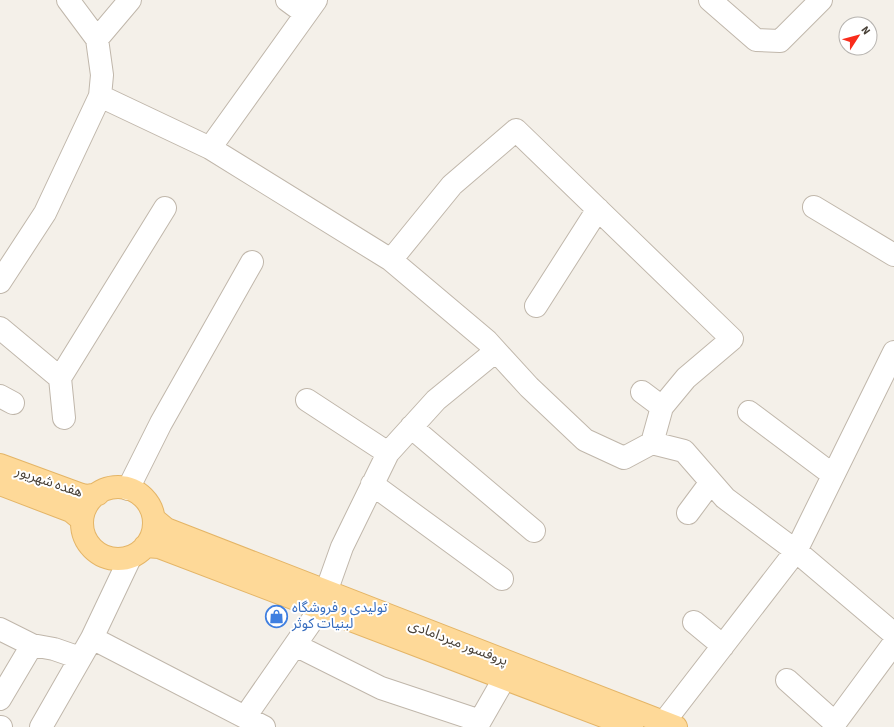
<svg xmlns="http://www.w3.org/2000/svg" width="894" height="727" font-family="'Source Sans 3','Noto Sans Arabic',sans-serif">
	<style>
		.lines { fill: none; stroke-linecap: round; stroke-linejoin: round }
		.minor-casing { stroke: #c0b7ab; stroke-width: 24 }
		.major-casing { stroke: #e4b567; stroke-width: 24 }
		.minor { stroke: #fff; stroke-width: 22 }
		.major { stroke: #fed998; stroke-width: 22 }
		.labels { text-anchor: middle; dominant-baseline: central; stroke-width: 4; stroke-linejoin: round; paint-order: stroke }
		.street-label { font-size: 14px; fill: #484037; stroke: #fff }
		.shop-label { font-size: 14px; fill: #366cbe; stroke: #fff; text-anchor: start }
	</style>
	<rect width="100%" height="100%" fill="#f4f0e9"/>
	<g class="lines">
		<defs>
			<path id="minor" d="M287 0 306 14 316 0
				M710 0 756 40 780 41 821 0
				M97 39 130 0
				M100 96 210 148 391 260 487 341 529 387 585 440 624 458 652 443 684 451 725 498 796 551 894 634
				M210 148 306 14
				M814 207 894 255
				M391 260 452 185 516 130 732 339 686 378 662 407 652 443
				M0 282 45 213 100 96 102 75 97 39 68 0
				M536 306 598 209
				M0 328 60 378 64 418
				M60 378 165 208
				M642 392 662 407
				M0 396 13 403
				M307 400 388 453
				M749 412 833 475
				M411 427 534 531
				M372 484 502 579
				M128 489 161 423 252 262
				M688 513 711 482
				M326 592 342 547 388 453 436 400 496 351
				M694 622 723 646
				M0 629 32 645 54 649 80 658
				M92 638 130 558
				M295 645 381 688 480 721 504 679
				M787 680 835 723 894 643
				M0 699 32 645
				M245 717 320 609
				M664 722 796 551 894 352
				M0 727H1
				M41 727 92 638 264 727"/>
			<path id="major" d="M0 465 79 494 86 496 98 494
				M0 484 71 511 82 520
				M82 523a36 36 0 1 1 72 0a36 36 0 1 1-72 0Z
				M154 519 166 529 676 727
				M145 546 159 547 632 727"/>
		</defs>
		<use href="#minor" class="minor-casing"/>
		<use href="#major" class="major-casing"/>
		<use href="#minor" class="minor"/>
		<use href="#major" class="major"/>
	</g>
	<defs>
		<symbol id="shop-ring" viewBox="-11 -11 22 22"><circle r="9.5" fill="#fff" stroke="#3f7fe0" stroke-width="1.5"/><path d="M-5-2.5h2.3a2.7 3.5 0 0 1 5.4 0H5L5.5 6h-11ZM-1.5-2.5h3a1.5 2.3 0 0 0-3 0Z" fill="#3f7fe0"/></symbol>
	</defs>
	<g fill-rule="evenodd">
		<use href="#shop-ring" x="264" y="604" width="25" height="25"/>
	</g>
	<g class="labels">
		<g class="street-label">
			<text transform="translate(49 482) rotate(19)">هفده شهریور</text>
			<text transform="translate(458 643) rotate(21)">پروفسور میردامادی</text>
		</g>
		<g class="shop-label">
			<text x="292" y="608">تولیدی و فروشگاه<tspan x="292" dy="16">لبنیات کوثر</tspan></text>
		</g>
	</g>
	<g transform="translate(858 36) rotate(54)"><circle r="19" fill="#ffffff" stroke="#b6b3af"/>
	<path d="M0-3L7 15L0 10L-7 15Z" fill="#f92c1b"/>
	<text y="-6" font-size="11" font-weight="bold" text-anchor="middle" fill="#484037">N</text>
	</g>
</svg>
